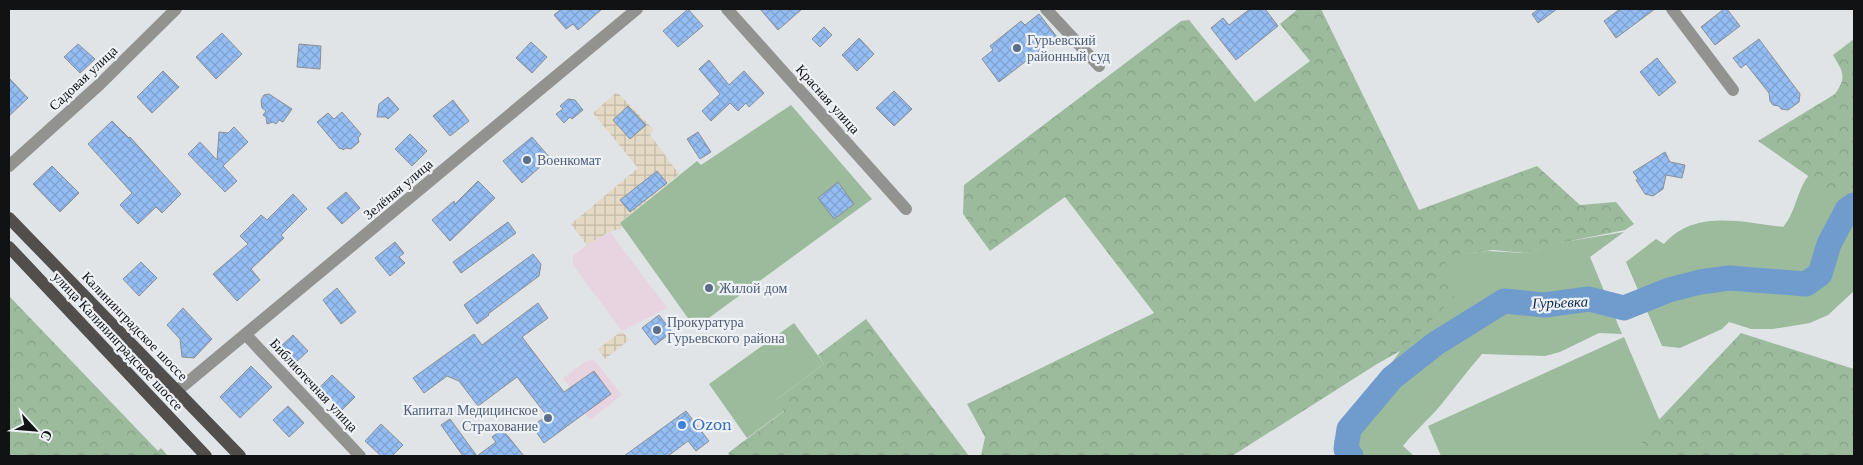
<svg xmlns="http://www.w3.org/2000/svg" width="1863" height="465" font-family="'Libre Baskerville',serif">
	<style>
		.commercial { fill: #e8d3e1 }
		.industrial { fill: url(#industrial-grid) }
		.grass { fill: #9cbb9c }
		.forest { fill: url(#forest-crowns) }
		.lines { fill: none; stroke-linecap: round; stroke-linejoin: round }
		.river { stroke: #6f9bcd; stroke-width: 25 }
		.building { fill: url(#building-cross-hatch); stroke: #8c8f92 }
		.minor { stroke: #929290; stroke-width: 12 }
		.major { stroke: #514f4d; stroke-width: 12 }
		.service-dot { fill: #5c6f8a; stroke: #eef1f5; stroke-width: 2 }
		.shop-dot { fill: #3f7fe0; stroke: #eef1f5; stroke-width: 2 }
		.labels { text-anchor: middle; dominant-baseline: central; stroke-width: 4.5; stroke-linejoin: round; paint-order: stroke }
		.service-label { font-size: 14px; fill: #4e5e75; stroke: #eef1f5; text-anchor: start }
		.street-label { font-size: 14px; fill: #111213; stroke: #eef1f5 }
		.shop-label { font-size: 14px; fill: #366cbe; stroke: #eef1f5; text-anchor: start }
		.water-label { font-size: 15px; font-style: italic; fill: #0a2a4c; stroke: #eef1f5 }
	</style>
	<defs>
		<pattern id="industrial-grid" width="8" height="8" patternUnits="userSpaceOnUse" patternTransform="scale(1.25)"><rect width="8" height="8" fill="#e3d9c4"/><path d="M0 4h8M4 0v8" fill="none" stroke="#c2b9a8"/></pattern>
		<pattern id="forest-crowns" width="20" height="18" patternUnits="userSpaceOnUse" patternTransform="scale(1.25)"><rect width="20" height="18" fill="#9cbb9c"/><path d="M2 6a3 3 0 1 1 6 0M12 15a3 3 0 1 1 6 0" fill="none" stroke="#85a086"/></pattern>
		<pattern id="building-cross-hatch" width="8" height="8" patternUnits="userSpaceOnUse" patternTransform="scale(1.25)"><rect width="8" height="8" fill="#94bdf3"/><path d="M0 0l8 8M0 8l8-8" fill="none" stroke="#7fa1cf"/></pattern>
	</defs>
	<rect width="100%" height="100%" fill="#e1e4e7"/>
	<path class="commercial" d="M610 232 667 308 622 331 573 265V256L587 245Z
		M591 360 595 361 622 395 590 420 569 393 570 388 563 378 585 362Z"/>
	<path class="industrial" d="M617 92 654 130 650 135 679 174 620 223 623 228 609 232 587 245 571 224 638 168 593 113Z
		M622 331 629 340 605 359 598 349Z"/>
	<path class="grass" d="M791 105 872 199 695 328 620 223 697 161 701 165Z
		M1854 146V291L1828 315 1810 323 1773 329H1751L1729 322 1722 329 1680 348 1662 346 1626 262 1656 239 1664 244C1694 209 1743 222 1783 227 1796 213 1797 188 1810 174 1818 166 1844 153 1854 146Z
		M1624 232 1590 257 1622 334 1599 333 1560 352 1545 356 1482 354C1467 371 1454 389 1440 406 1428 420 1414 432 1403 446L1414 456H1338L1334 441 1401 350 1442 258 1445 256 1487 251 1527 253 1552 244Z
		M794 323 824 364 777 399 785 410 747 438 709 384Z
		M1624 337 1675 456H1441L1428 426Z"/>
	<path class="forest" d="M1298 9H1321L1419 210 1537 166 1580 205 1616 202 1634 224 1625 230 1555 244 1526 253 1493 250 1443 257 1459 292 1402 350 1377 364 1232 456H981L985 437 967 404 1154 313 1065 197 990 251 963 214 964 185 1181 21 1189 20 1255 102 1310 61 1280 24Z
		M1854 39V194H1834L1758 141 1835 94C1848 76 1842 71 1833 55Z
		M9 296 158 451 161 448 168 456H9Z
		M866 319 969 456H730L728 453 784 411 777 399 824 364 818 355Z
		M1741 333 1854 369V456H1665L1639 441Z"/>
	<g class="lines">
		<path class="river" d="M1351 456 1346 449 1349 429 1392 378 1435 344 1504 301 1545 305 1589 299 1624 308 1669 290 1700 282 1729 278 1806 284 1820 274 1829 244 1847 210 1854 205"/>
	</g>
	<path class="building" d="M561 9H602L578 30 573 24 566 29 554 15Z
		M688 9 703 26 678 47 663 31Z
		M760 9H802L778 30Z
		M1250 9H1265L1278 26 1236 60 1211 28 1223 18 1229 25Z
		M1539 9H1557L1538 23 1532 14Z
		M1620 9H1655L1616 38 1604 21Z
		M1724 9H1727L1740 26 1715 45 1701 27Z
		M1039 14 1057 37 999 82 982 59 993 50 990 46 1021 21 1025 25Z
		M824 27 832 35 820 47 812 39Z
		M222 33 242 54 216 79 196 57Z
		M859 38 874 54 857 71 842 55Z
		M1759 39 1800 94 1799 102 1788 110 1781 109 1779 106 1773 105 1770 101 1769 93 1754 74 1746 64 1741 68 1733 58Z
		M531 42 547 57 532 73 516 58Z
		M78 44 95 59 80 73 64 57Z
		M299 44 321 46 320 69 297 67Z
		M1657 58 1676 82 1659 96 1640 72Z
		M709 60 729 85 744 71 764 93 749 107 746 103 738 111 730 103 711 121 702 111 720 94 699 69Z
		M163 71 179 87 152 113 137 97Z
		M9 78 28 98 9 116Z
		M894 91 912 109 894 126 876 108Z
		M269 94 292 109 283 122 279 120 276 124 273 122 267 124 266 117 263 115 266 111 262 108 261 100 264 95Z
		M388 97 399 109 388 119 386 117H377L379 104Z
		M568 99 575 100 583 110 572 119 570 117 564 123 556 114 563 109 560 106Z
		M453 100 469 121 450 136 433 116Z
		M628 106 646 125 630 139 613 120Z
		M342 112 361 134 358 138 359 142 351 149 346 148 343 150 341 148 340 149 317 122 328 113 334 119Z
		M112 121 129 138 130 137 181 194 162 213 156 207 138 224 120 205 132 193 88 144Z
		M234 127 248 142 223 166 237 181 225 192 188 154 200 142 217 160 219 132 228 133Z
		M698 132 711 152 700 159 687 139Z
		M410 134 427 151 412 166 395 149Z
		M532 137 550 158 522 183 503 161Z
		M1665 152 1670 162 1685 165 1682 178 1666 175 1663 189 1653 196 1645 194 1636 180 1638 179 1633 172Z
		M52 166 79 193 60 212 33 184Z
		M657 171 667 183 630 212 620 200Z
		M478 181 495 198 450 241 432 220 454 201 455 204Z
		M838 182 854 204 834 219 818 198Z
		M346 192 360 208 342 224 327 208Z
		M293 194 307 209 281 235 284 238 251 269 260 280 237 301 213 274 248 244 240 236 261 215 267 220Z
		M508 222 516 233 461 273 453 262Z
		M395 242 404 253 399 257 405 263 390 276 375 258Z
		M533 254 541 264 539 276 488 314 489 315 477 324 464 305Z
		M141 262 157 278 139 296 123 279Z
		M337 288 356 312 341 324 323 300Z
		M538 303 548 318 522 337 564 392 594 371 611 394 544 443 532 426 547 416 517 377 478 406 459 381 447 376 424 393 413 378 474 334 482 345Z
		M183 308 212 339 194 358 182 357 180 339 167 325Z
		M659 315 672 332 655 345 642 328Z
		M293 335 308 351 293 365 278 349Z
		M251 366 272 387 240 418 220 397Z
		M332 375 355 397 341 411 318 389Z
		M288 406 304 423 289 437 273 420Z
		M686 411 709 441 696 451 688 441 668 456H624Z
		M450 419 477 456H463L441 425Z
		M381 424 403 445 392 456H381L365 441Z
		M502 429 524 456H477L496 442 492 437Z"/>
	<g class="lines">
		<path class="minor" d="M727 9 906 209
			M1046 9 1099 66
			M1672 9 1733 90
			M9 166 99 85 176 9
			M246 335 360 456
			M177 391 637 9"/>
		<path class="major" d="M9 218 240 456
			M9 247 206 456"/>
	</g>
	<g class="service-dot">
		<circle cx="1017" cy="48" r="5"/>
		<circle cx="527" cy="160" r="5"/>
		<circle cx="709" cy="288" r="5"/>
		<circle cx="657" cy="330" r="5"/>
		<circle cx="548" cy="418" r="5"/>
	</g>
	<circle class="shop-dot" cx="682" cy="425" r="5"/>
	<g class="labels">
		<g class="service-label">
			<text x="1027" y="40">Гурьевский<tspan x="1027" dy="16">районный суд</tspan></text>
			<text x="537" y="160">Военкомат</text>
			<text x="719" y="288">Жилой дом</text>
			<text x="667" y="322">Прокуратура<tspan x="667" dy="16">Гурьевского района</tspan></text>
			<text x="538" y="410" text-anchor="end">Капитал Медицинское<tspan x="538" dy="16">Страхование</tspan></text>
		</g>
		<g class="street-label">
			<text transform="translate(83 78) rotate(-43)">Садовая улица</text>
			<text transform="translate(828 99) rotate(48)">Красная улица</text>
			<text transform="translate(398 189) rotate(-40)">Зелёная улица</text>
			<text transform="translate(135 326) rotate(46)">Калининградское шоссе</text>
			<text transform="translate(118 341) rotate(47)">улица Калининградское шоссе</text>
			<text transform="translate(314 385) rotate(47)">Библиотечная улица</text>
		</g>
		<g class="shop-label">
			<text x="692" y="425">Ozon</text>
		</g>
		<g class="water-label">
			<text transform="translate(1560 302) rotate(-2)">Гурьевка</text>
		</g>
	</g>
	<rect width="1863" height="465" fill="none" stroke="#111213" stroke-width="20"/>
	<g transform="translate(35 430) rotate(116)" stroke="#eef1f5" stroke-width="4" paint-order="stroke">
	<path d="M0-4L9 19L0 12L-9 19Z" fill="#111213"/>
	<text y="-8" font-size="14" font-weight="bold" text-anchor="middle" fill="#111213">С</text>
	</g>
</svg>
